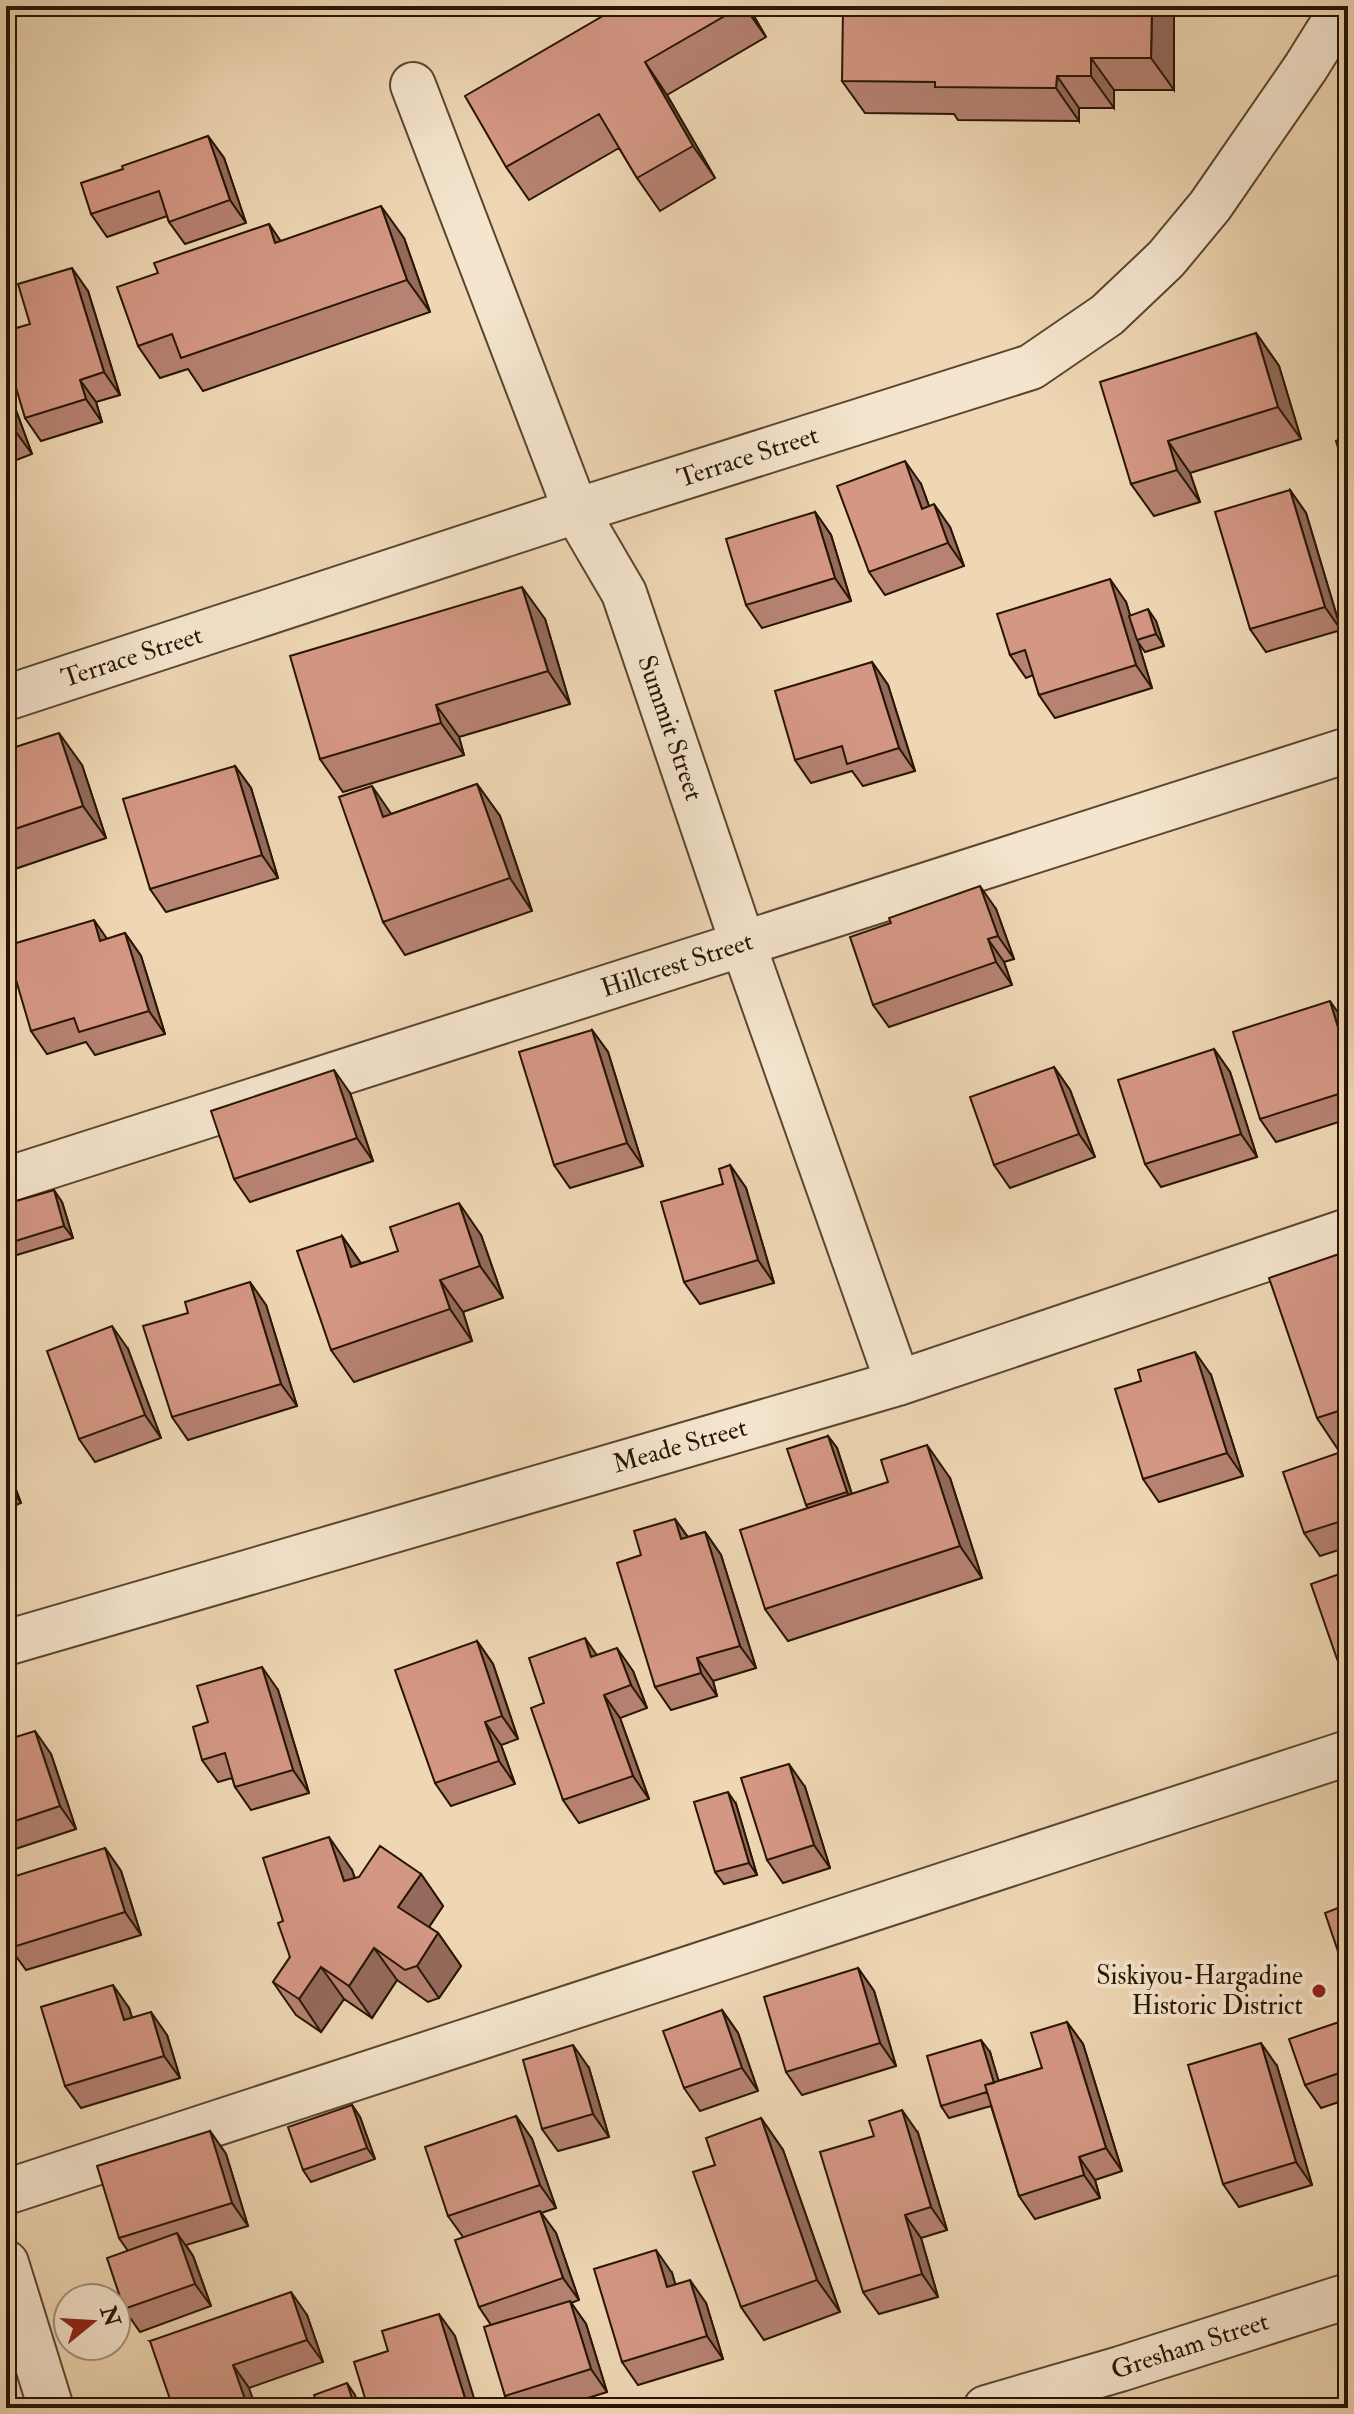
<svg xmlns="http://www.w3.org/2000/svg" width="1354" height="2414" font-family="'IM FELL Double Pica',serif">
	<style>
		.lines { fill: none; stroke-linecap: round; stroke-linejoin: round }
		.minor-casing { stroke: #5a4630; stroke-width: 48 }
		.minor { stroke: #f5e5ce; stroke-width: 44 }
		.wall { fill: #b68272; stroke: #281504; stroke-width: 2 }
		.shaded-wall { fill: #946a5c; stroke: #281504; stroke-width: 2 }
		.building { fill: #d49784; stroke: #281504; stroke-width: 2 }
		.poi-dot { fill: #8f2418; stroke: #f5e5ce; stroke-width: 3 }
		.labels { text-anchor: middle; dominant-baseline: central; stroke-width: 8; stroke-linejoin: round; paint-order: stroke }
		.street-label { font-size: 26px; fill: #281504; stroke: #f5e5ce }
		.poi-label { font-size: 26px; fill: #281504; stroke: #f5e5ce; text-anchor: end }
	</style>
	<rect width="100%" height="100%" fill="#efd7b4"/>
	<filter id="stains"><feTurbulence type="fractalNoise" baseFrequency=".0025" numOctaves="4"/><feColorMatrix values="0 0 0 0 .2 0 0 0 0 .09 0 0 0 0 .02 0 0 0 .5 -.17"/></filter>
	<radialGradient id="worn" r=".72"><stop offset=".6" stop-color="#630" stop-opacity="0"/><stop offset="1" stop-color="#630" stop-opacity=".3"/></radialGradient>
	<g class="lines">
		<defs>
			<path id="minor" d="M413 85 576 511 624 593 743 944 898 1383
				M6 698 576 511 1031 367 1107 315 1166 259 1210 206 1306 67 1344 6
				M6 1180 1348 750
				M6 1643 898 1383 1348 1231
				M6 2192 1348 1753
				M6 2263 51 2408
				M986 2408 1120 2369 1348 2296"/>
		</defs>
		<use href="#minor" class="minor-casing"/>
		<use href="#minor" class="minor"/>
	</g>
	<path class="wall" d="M620 6H748L766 37 667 95 715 178 660 211 637 178 619 148 529 200 506 167Z
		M1084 6H1174V90H1114V108H1079V121L958 120 954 114 865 113 842 81 1084 11Z
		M208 136 224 158 246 223 185 244 169 222 167 216 107 237 91 214 123 169Z
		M269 224 280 241 404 238 430 312 203 391 188 369 160 378 138 346 158 273Z
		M88 291 120 395 96 402 102 422 41 441 25 418 30 324Z
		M1256 333 1279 366 1301 439 1190 473 1200 502 1154 516 1131 484Z
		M6 388 10 394 32 454 6 464Z
		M921 484 929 506 950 527 964 566 885 595 869 572Z
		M1290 490 1306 513 1341 630 1266 652 1250 629Z
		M815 512 831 535 851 601 762 628 746 605Z
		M1126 602 1130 615 1156 621 1164 646 1145 652 1138 642 1152 688 1055 718 1039 695 1033 675 1026 678 1010 655Z
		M545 619 570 704 459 737 464 755 343 792 320 759Z
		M872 662 888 685 915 771 863 786 852 771 811 783 795 760Z
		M6 750 82 765 106 838 6 872Z
		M235 766 251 788 278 878 166 912 150 889Z
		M477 784 500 816 532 911 405 955 383 922 391 814Z
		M996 909 1014 959 1004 962 1012 985 889 1027 873 1005Z
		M125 933 141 956 165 1034 95 1055 86 1042 47 1054 31 1031 107 939Z
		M1346 1024 1348 1032V1119L1276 1142 1260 1119Z
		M592 1030 608 1052 643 1166 570 1188 554 1165Z
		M1214 1049 1230 1072 1257 1157 1161 1187 1145 1164Z
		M1054 1067 1070 1090 1095 1157 1010 1188 994 1165Z
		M350 1093 373 1161 250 1202 234 1179Z
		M730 1165 746 1188 774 1283 700 1304 684 1282Z
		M62 1202 73 1238 10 1257 6 1252V1204Z
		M481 1235 503 1298 463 1312 472 1341 354 1382 331 1350 342 1236 361 1263Z
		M1348 1251V1448L1339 1451 1317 1418Z
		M266 1305 297 1406 188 1440 172 1417 188 1313Z
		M128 1349 161 1438 95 1462 79 1439Z
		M1211 1375 1243 1476 1159 1502 1143 1479Z
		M828 1436 837 1448 852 1494 950 1478 982 1578 788 1641 765 1609 808 1508 806 1505Z
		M1341 1452 1348 1463V1547L1320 1556 1304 1533Z
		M6 1463 21 1503 6 1509Z
		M675 1519 688 1537 705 1532 721 1555 756 1668 713 1681 717 1696 671 1710 655 1687 641 1555Z
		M1348 1571V1675L1337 1659Z
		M477 1641 493 1664 518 1739 501 1745 515 1784 451 1806 435 1783Z
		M597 1655 633 1671 647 1708 620 1718 649 1799 579 1823 563 1800 544 1703Z
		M278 1690 309 1793 251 1810 235 1787 232 1778 218 1782 202 1760 208 1722Z
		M6 1740 51 1754 76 1829 6 1852Z
		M805 1787 830 1868 783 1883 767 1860Z
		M736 1804 757 1875 724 1884 715 1872Z
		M105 1848 121 1871 141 1935 26 1970 10 1948Z
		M352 1870 355 1878 421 1874 443 1906 429 1927 438 1933 461 1966 439 1998 428 2002 397 1980 372 2018 344 1999 321 2032 296 2015 273 1982 290 1957 283 1921Z
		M858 1968 874 1991 896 2066 802 2095 786 2072Z
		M129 2008 132 2018 167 2035 180 2078 81 2108 65 2086Z
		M722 2010 738 2033 758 2091 700 2111 684 2088Z
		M1348 2019V2099L1321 2108 1305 2085Z
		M1067 2022 1083 2044 1122 2171 1095 2180 1100 2198 1035 2219 1019 2196 991 2106 949 2118 941 2106 990 2052 998 2081 1042 2068Z
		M1277 2066 1312 2185 1239 2207 1223 2184Z
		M589 2068 609 2137 558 2151 542 2129Z
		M352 2105 360 2117 375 2159 311 2182 303 2170Z
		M516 2116 532 2139 556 2208 541 2213 556 2233 579 2300 571 2303 586 2324 607 2392 556 2408H513L505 2396 491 2325 479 2307 463 2237 448 2216Z
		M761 2118 783 2150 840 2312 764 2340 741 2307 715 2165Z
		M210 2131 226 2154 248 2226 186 2245 193 2256 211 2306 140 2332 124 2309 128 2251 119 2238Z
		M918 2133 947 2230 921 2238 938 2297 879 2314 863 2292Z
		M672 2273 675 2284 706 2303 723 2359 638 2385 622 2362Z
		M307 2315 323 2362 249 2388 150 2341Z"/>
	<path class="shaded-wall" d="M744 6H748L766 37Z
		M1152 6H1174V90L1151 58Z
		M1091 58 1114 90V108L1091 76Z
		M645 62 667 95 715 178 693 146Z
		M1057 76 1079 108V121L1056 88Z
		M208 136 224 158 246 223 230 200Z
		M381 206 404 238 430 312 407 280Z
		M269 224 291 256 275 243Z
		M72 268 88 291 120 395 104 372Z
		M1256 333 1279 366 1301 439 1278 407Z
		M80 380 96 402 102 422 86 399Z
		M6 388 10 394 32 454 16 432 6 405Z
		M1168 441 1190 473 1200 502 1177 470Z
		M905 461 921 484 938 531 922 509Z
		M1290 490 1306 513 1341 630 1325 607Z
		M934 504 950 527 964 566 948 543Z
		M815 512 831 535 851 601 835 578Z
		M1110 579 1126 602 1152 688 1136 665Z
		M522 587 545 619 570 704 548 671Z
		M1148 609 1156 621 1164 646 1156 634Z
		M872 662 888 685 915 771 899 748Z
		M436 705 459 737 464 755 441 723Z
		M59 733 82 765 106 838 83 806Z
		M235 766 251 788 278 878 262 855Z
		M477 784 500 816 532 911 510 878Z
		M372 786 394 818 383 817Z
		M980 886 996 909 1014 959 998 936Z
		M94 920 110 943 100 941Z
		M125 933 141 956 165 1034 149 1011Z
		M988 939 1004 962 1012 985 996 962Z
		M1330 1001 1346 1024 1348 1032V1060Z
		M592 1030 608 1052 643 1166 627 1143Z
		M1214 1049 1230 1072 1257 1157 1241 1134Z
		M1054 1067 1070 1090 1095 1157 1079 1134Z
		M334 1070 350 1093 373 1161 357 1138Z
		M730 1165 746 1188 774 1283 758 1260Z
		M54 1190 62 1202 73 1238 64 1226Z
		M459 1203 481 1235 503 1298 480 1266Z
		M342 1236 364 1268 351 1267Z
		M440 1280 463 1312 472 1341 450 1309Z
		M250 1282 266 1305 297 1406 281 1384Z
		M112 1326 128 1349 161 1438 145 1415Z
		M1195 1352 1211 1375 1243 1476 1227 1453Z
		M828 1436 837 1448 855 1504 847 1492Z
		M927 1445 950 1478 982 1578 960 1546Z
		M1341 1452 1348 1463V1474Z
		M6 1463 21 1503 6 1482Z
		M675 1519 691 1542 681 1539Z
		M705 1532 721 1555 756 1668 740 1646Z
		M585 1638 601 1661 591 1657Z
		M477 1641 493 1664 518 1739 502 1716Z
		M617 1648 633 1671 647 1708 631 1685Z
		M697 1658 713 1681 717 1696 701 1673Z
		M262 1667 278 1690 309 1793 293 1770Z
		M604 1695 620 1718 649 1799 633 1776Z
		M485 1722 501 1745 515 1784 499 1761Z
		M35 1731 51 1754 76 1829 60 1806Z
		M789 1764 805 1787 830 1868 814 1845Z
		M728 1792 736 1804 757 1875 749 1863Z
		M329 1837 352 1870 366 1914 344 1881Z
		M105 1848 121 1871 141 1935 125 1912Z
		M421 1874 443 1906 421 1939 398 1907Z
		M438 1933 461 1966 439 1998 417 1966Z
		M374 1948 397 1980 372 2018 349 1986Z
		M321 1967 344 1999 321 2032 299 1999Z
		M858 1968 874 1991 896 2066 880 2043Z
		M113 1985 129 2008 140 2043 124 2020Z
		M722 2010 738 2033 758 2091 742 2068Z
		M151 2012 167 2035 180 2078 164 2056Z
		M1067 2022 1083 2044 1122 2171 1106 2148Z
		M981 2040 990 2052 1005 2102 996 2090Z
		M1261 2043 1277 2066 1312 2185 1296 2162Z
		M573 2045 589 2068 609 2137 593 2114Z
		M352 2105 360 2117 375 2159 367 2148Z
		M902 2110 918 2133 947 2230 931 2207Z
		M516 2116 532 2139 556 2208 540 2185Z
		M761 2118 783 2150 840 2312 817 2280Z
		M210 2131 226 2154 248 2226 232 2203Z
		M1079 2157 1095 2180 1100 2198 1084 2175Z
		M540 2211 556 2233 579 2300 563 2278Z
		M905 2215 921 2238 938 2297 922 2274Z
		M177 2233 193 2256 211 2306 195 2284Z
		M656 2250 672 2273 683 2310 667 2287Z
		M690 2280 706 2303 723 2359 707 2336Z
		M291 2292 307 2315 323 2362 307 2340Z
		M570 2301 586 2324 607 2392 591 2369Z
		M439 2314 455 2336 477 2408H468Z
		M233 2365 249 2388 256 2408H248Z
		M347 2383 355 2395 359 2408H355Z"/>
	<path class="building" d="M620 6H742L645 62 693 146 637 178 599 114 506 167 465 96Z
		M1084 6H1152L1151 58H1091V76H1057L1056 88 935 87V82L842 81 843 9 1084 11Z
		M208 136 230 200 169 222 159 191 91 214 81 183 123 169 122 166Z
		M381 206 407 280 181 358 172 334 138 346 117 287 158 273 154 263 269 224 275 243Z
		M72 268 104 372 80 380 86 399 25 418 6 354V331L30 324 18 284Z
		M1256 333 1278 407 1168 441 1177 470 1131 484 1100 382Z
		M6 405 16 432 6 435Z
		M1348 437V481L1336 441Z
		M905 461 922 509 934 504 948 543 869 572 837 486Z
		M1290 490 1325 607 1250 629 1215 512Z
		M815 512 835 578 746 605 726 539Z
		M1110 579 1136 665 1039 695 1025 650 1010 655 997 614Z
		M522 587 548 671 436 705 441 723 320 759 290 656Z
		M1148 609 1156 634 1137 640 1129 616Z
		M872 662 899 748 847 764 842 746 795 760 775 691Z
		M59 733 83 806 6 832V750Z
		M235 766 262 855 150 889 123 799Z
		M1348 770V799L1339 773Z
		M477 784 510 878 383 922 339 797 372 786 383 817Z
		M980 886 998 936 988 939 996 962 873 1005 850 937 891 923 889 918Z
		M94 920 100 941 125 933 149 1011 79 1032 74 1018 31 1031 6 946Z
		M1330 1001 1348 1060V1091L1260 1119 1233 1032Z
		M592 1030 627 1143 554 1165 519 1052Z
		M1214 1049 1241 1134 1145 1164 1118 1080Z
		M1054 1067 1079 1134 994 1165 970 1097Z
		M334 1070 357 1138 234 1179 211 1111Z
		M730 1165 758 1260 684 1282 661 1202 723 1184 719 1169Z
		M54 1190 64 1226 6 1244V1204Z
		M459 1203 480 1266 440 1280 450 1309 331 1350 297 1251 342 1236 351 1267 398 1251 390 1227Z
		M1348 1251V1408L1317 1418 1269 1278Z
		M250 1282 281 1384 172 1417 143 1326 188 1313 185 1302Z
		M112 1326 145 1415 79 1439 47 1351Z
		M1195 1352 1227 1453 1143 1479 1115 1389 1141 1381 1138 1370Z
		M828 1436 847 1492 806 1505 787 1449Z
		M927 1445 960 1546 765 1609 740 1530 888 1482 881 1460Z
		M1341 1452 1348 1474V1519L1304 1533 1283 1472Z
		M675 1519 681 1539 705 1532 740 1646 697 1658 701 1673 655 1687 617 1563 641 1555 634 1531Z
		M1348 1571V1655L1337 1659 1311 1584Z
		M585 1638 591 1657 617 1648 631 1685 604 1695 633 1776 563 1800 531 1708 544 1703 529 1658Z
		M477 1641 502 1716 485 1722 499 1761 435 1783 395 1670Z
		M262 1667 293 1770 235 1787 225 1753 202 1760 193 1727 208 1722 197 1686Z
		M35 1731 60 1806 6 1824V1740Z
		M789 1764 814 1845 767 1860 741 1778Z
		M728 1792 749 1863 715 1872 694 1802Z
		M329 1837 344 1881 359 1877 380 1846 421 1874 398 1907 438 1933 417 1966 405 1970 374 1948 349 1986 321 1967 299 1999 273 1982 290 1957 278 1923 283 1921 263 1858Z
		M105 1848 125 1912 10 1948 6 1933V1879Z
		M1348 1904V1981L1325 1913Z
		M858 1968 880 2043 786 2072 764 1997Z
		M113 1985 124 2020 151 2012 164 2056 65 2086 41 2007Z
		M722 2010 742 2068 684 2088 663 2031Z
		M1348 2019V2070L1305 2085 1289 2039Z
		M1067 2022 1106 2148 1079 2157 1084 2175 1019 2196 985 2085 1042 2068 1031 2033Z
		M981 2040 994 2083 985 2085 987 2092 941 2106 927 2056Z
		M1261 2043 1296 2162 1223 2184 1188 2065Z
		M573 2045 593 2114 542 2129 523 2060Z
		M352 2105 367 2148 303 2170 288 2127Z
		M902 2110 931 2207 905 2215 922 2274 863 2292 820 2152 874 2136 869 2121Z
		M516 2116 540 2185 448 2216 425 2147Z
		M761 2118 817 2280 741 2307 693 2172 715 2165 706 2138Z
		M210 2131 232 2203 119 2238 97 2166Z
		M540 2211 563 2278 479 2307 455 2240Z
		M177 2233 195 2284 124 2309 107 2258Z
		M656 2250 667 2287 690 2280 707 2336 622 2362 594 2269Z
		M291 2292 307 2340 233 2365 248 2408H173L150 2341Z
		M570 2301 591 2369 505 2396 484 2327Z
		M439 2314 468 2408H368L354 2362 388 2351 382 2331Z
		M1348 2370V2408H1342Z
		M347 2383 355 2408H319L314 2395Z"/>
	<circle class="poi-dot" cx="1319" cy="1991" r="8"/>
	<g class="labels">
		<g class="street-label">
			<text transform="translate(748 457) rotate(-18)">Terrace Street</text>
			<text transform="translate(132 657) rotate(-18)">Terrace Street</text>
			<text transform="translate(670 728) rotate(71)">Summit Street</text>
			<text transform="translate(677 965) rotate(-18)">Hillcrest Street</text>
			<text transform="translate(680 1446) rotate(-16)">Meade Street</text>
			<text transform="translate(1190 2346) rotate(-18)">Gresham Street</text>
		</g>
		<g class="poi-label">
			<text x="1303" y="1976">Siskiyou-Hargadine<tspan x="1303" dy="30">Historic District</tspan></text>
		</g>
	</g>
	<rect width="1354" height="2414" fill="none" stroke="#efd7b4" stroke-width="32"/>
	<rect x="8" y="8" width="1338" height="2398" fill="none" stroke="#281504" stroke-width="4"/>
	<rect x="16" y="16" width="1322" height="2382" fill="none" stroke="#281504" stroke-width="2"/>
	<g transform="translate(92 2322) rotate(72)"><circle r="38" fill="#f5e5ce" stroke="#a3927d" stroke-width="2"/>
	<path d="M0-6L14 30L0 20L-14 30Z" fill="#8f2418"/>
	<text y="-12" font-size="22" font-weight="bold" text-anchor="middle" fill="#281504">N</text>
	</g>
	<rect width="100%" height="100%" filter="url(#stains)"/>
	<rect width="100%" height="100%" fill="url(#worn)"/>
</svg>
